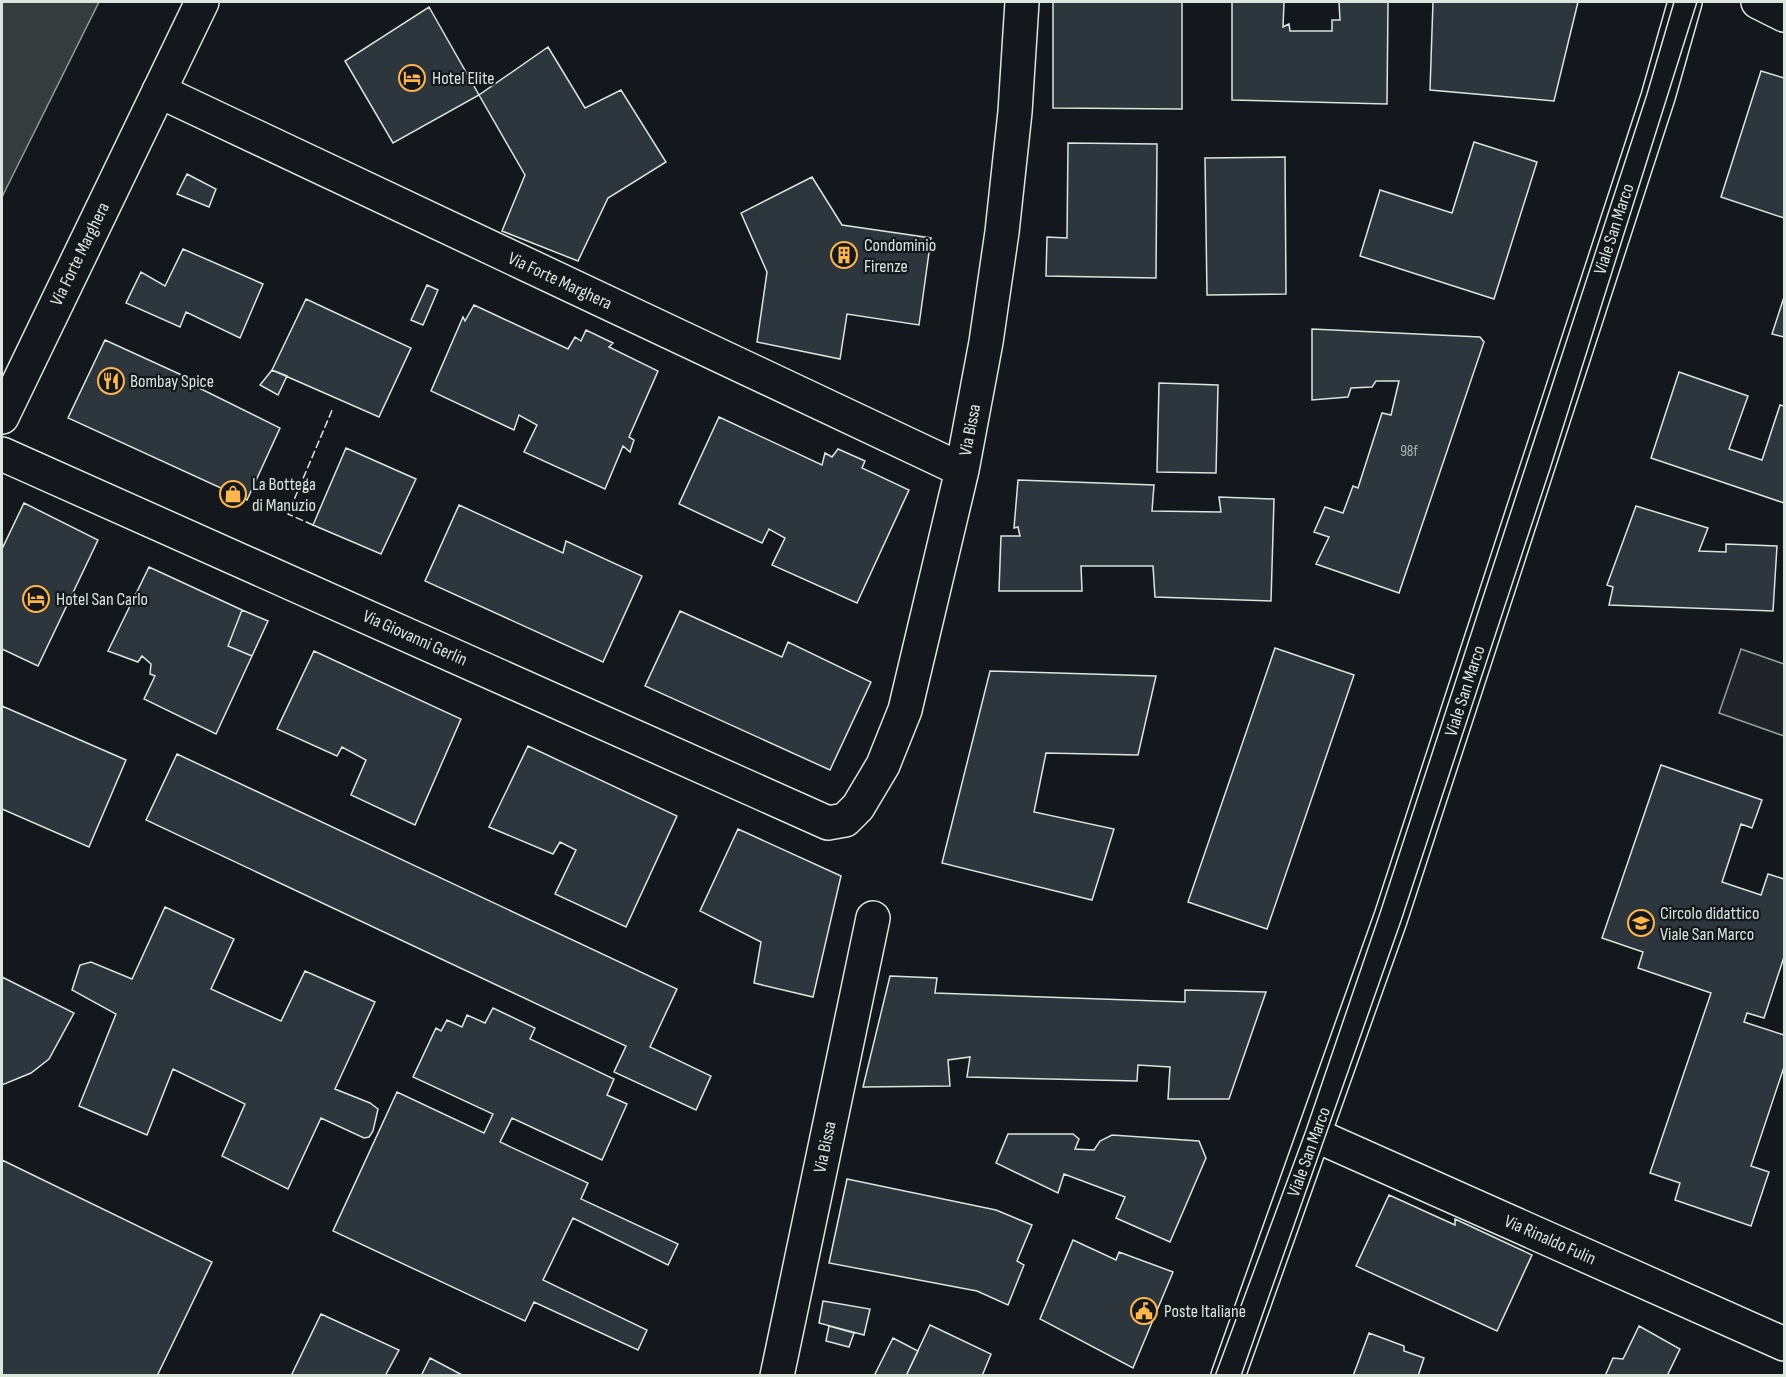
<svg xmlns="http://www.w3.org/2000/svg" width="1786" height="1377" font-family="'Sofia Sans Condensed',sans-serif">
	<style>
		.green { fill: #202428; stroke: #939e99; stroke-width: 1.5 }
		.water { fill: #363b3e; stroke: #939e99; stroke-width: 1.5 }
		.building { fill: #2c363c; stroke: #d8e6dc; stroke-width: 1.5 }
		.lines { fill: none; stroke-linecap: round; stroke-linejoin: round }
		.minor-casing { stroke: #d8e6dc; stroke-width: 36 }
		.tertiary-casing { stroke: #d8e6dc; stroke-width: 36 }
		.minor { stroke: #14181c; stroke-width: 33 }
		.tertiary { stroke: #14181c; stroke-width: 33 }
		.tram { stroke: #d8e6dc; stroke-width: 1.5 }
		.fence { stroke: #d8e6dc; stroke-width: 1.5; stroke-dasharray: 8 3; stroke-linecap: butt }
		.labels { text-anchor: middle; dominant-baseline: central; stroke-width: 4.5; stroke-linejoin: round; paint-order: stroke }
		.number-label { font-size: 15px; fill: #adbab4 }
		.poi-label { font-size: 18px; fill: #d8e6dc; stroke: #14181c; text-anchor: start }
		.street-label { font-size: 18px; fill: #d8e6dc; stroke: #14181c }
	</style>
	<rect width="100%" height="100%" fill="#14181c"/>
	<path class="green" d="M1741 649 1784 664V736L1719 713Z"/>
	<path class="water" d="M2 2H99L2 197Z"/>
	<path class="building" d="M1053 2H1182V109L1053 108Z
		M1232 2H1284L1283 27 1289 24 1290 31H1332V20H1340L1339 2H1388L1387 104 1232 100Z
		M1433 2H1578L1554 101 1430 90Z
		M429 7 479 95 393 143 345 61Z
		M548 47 585 108 621 90 666 162 608 198 578 261 502 231 525 175 479 95Z
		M1761 71 1784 78V218L1721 197Z
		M1474 142 1537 162 1494 299 1360 256 1380 190 1452 213Z
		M1068 143 1157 144 1156 278 1046 276 1047 237 1067 238Z
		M1285 157 1286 294 1207 295 1205 158Z
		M187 174 216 189 209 207 177 194Z
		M812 177 842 225 931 238 919 325 847 314 840 359 757 342 767 272 741 213Z
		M183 249 263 284 240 338 186 312 180 327 126 303 141 272 165 286Z
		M427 285 438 290 423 325 411 320Z
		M1784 297V337L1772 334Z
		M306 299 411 348 379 417 272 370Z
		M474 305 568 349 575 337 581 341 586 330 613 343 609 347 658 371 629 437 634 440 630 452 623 446 605 489 524 452 537 425 519 415 514 430 431 391 463 317 465 321Z
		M1312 329 1480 337 1484 342 1399 593 1316 564 1329 537 1314 532 1325 507 1343 513 1353 486 1358 488 1382 413 1391 415 1399 381H1376L1372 387 1351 388 1348 397 1312 400Z
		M105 340 186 377 185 381 280 428 247 500 68 418Z
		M272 370 287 376 278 395 260 385Z
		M1679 372 1748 396 1729 449 1762 460 1780 405 1784 406V503L1651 458Z
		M1159 383 1218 385 1216 473 1157 472Z
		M719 417 822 465 825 453 832 457 838 449 865 461 862 468 909 490 857 603 772 565 785 538 769 529 762 543 679 504Z
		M346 448 416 479 381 554 313 525Z
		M1018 480 1154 485 1152 511 1221 512 1219 497 1274 499 1271 601 1155 597 1153 566H1081L1082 591H999L1001 536H1020L1018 527 1014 528Z
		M24 503 98 540 38 666 2 649V549Z
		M459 505 563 553 566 541 642 576 603 662 425 581Z
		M1636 506 1708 528 1699 551 1726 552V544L1777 546 1773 611 1609 605 1613 587 1607 585Z
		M149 567 242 610 228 646 252 656 216 734 144 699 155 676 150 674 151 664 142 656 138 662 108 651Z
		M242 610 268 621 252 656 228 646Z
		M680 611 782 657 788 642 871 682 830 770 645 686Z
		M1275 648 1354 675 1267 929 1188 902Z
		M314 651 461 719 415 825 351 795 366 760 342 747 337 756 277 729Z
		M990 671 1156 676 1138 755 1046 753 1034 812 1114 829 1092 900 942 863Z
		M2 706 126 760 89 847 2 809Z
		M528 746 677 816 626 927 555 894 576 850 560 842 553 854 489 827Z
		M177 754 677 989 650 1047 711 1076 696 1110 614 1072 626 1046 146 820Z
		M1661 765 1762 800 1752 828 1741 824 1722 882 1761 895 1768 874 1784 879V957L1764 1018 1747 1013 1744 1022 1784 1035V1067L1751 1166 1769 1172 1751 1226 1675 1200 1680 1183 1650 1173 1711 993 1638 968 1643 952 1602 938Z
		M738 829 841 876 813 997 754 983 761 942 700 911Z
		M165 907 234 939 211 989 281 1021 305 971 375 1002 335 1089 370 1103 378 1109 373 1131 369 1137 364 1138 321 1118 288 1189 222 1156 245 1104 173 1069 147 1135 79 1106 116 1014 72 990 80 965 91 962 132 979Z
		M890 976 937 978 935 993 1185 1002V990L1266 992 1229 1099H1168L1170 1067 1138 1065 1137 1081 967 1077 970 1057 948 1060 950 1086 863 1087Z
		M2 977 74 1013 49 1059 31 1073 2 1085Z
		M493 1008 535 1028 530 1039 614 1079 607 1095 627 1104 602 1160 512 1118 500 1142 588 1183 581 1199 678 1244 668 1265 573 1218 543 1280 647 1330 638 1350 534 1302 525 1321 333 1231 397 1092 484 1133 493 1114 413 1077 436 1028 441 1031 447 1020 462 1027 467 1015 485 1023Z
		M1008 1134H1073L1079 1139 1075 1149 1094 1150 1100 1141 1112 1135 1199 1141 1206 1158 1170 1242 1116 1218 1125 1197 1064 1174 1058 1193 996 1163Z
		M2 1160 212 1262 157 1376H2Z
		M847 1179 996 1210 1032 1225 1017 1261 1024 1265 1008 1305 977 1291 829 1263Z
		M1389 1195 1455 1225V1219L1532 1255 1497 1331 1356 1266Z
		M1073 1240 1116 1260 1119 1252 1173 1272 1133 1368 1040 1319Z
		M823 1301 870 1309 864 1335 819 1323Z
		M321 1314 399 1350 385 1376H291Z
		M930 1325 991 1354 982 1376H906Z
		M829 1326 854 1333 849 1347 826 1341Z
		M1639 1326 1680 1349 1667 1376H1605L1613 1358 1623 1359Z
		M1369 1333 1404 1346V1351L1424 1358 1418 1376H1353Z
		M893 1338 918 1351 906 1376H874Z
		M430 1358 464 1376H421Z"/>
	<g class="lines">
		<defs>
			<path id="minor" d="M1758 2 1784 15
				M159 91 962 470
				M2 454 828 823 845 820 858 807 883 765 905 710 962 470 986 342 1002 232 1015 112 1022 2
				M1315 1135 1784 1344
				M777 1376 873 918"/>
			<path id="tertiary" d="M2 417 202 2
				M1228 1376 1391 917 1658 97 1685 2"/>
		</defs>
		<use href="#minor" class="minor-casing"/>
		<use href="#tertiary" class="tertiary-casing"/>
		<use href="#minor" class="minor"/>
		<use href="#tertiary" class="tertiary"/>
		<path class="tram" d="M1215 1376 1306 1130 1380 913 1647 94 1674 2
			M1241 1376 1401 921 1550 469 1697 2"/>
		<path class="fence" d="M313 525 288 514 333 408"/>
	</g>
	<defs>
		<symbol id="hotel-ring" viewBox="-11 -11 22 22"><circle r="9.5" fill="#14181c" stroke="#ffb74d" stroke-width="1.5"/><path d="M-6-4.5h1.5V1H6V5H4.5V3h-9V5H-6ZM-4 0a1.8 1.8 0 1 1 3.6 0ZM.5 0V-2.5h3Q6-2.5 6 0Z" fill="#ffb74d"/></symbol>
		<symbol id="building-ring" viewBox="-11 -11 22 22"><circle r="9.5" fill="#14181c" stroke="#ffb74d" stroke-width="1.5"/><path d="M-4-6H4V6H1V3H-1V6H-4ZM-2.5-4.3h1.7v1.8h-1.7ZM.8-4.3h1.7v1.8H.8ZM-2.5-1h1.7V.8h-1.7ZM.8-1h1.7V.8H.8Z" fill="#ffb74d"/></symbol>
		<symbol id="restaurant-ring" viewBox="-11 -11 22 22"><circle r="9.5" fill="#14181c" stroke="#ffb74d" stroke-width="1.5"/><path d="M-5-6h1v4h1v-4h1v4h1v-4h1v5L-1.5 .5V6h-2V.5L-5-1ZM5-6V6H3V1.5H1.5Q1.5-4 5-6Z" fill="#ffb74d"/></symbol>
		<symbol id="shop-ring" viewBox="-11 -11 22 22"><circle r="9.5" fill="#14181c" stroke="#ffb74d" stroke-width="1.5"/><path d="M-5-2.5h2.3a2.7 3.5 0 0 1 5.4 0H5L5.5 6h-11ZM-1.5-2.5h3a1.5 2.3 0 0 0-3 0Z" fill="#ffb74d"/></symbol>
		<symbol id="school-ring" viewBox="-11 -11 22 22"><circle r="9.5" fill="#14181c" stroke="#ffb74d" stroke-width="1.5"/><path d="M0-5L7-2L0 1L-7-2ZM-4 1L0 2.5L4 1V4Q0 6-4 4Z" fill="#ffb74d"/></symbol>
		<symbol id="civic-ring" viewBox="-11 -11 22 22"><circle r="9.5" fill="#14181c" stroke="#ffb74d" stroke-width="1.5"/><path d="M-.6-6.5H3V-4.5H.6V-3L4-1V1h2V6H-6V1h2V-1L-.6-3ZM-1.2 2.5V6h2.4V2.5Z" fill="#ffb74d"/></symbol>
	</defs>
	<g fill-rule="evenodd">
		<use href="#hotel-ring" x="397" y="63" width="30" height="30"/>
		<use href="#building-ring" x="829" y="240" width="30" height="30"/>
		<use href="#restaurant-ring" x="96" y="366" width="30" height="30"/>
		<use href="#shop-ring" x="218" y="479" width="30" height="30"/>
		<use href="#hotel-ring" x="21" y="584" width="30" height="30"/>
		<use href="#school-ring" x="1626" y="908" width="30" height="30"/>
		<use href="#civic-ring" x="1129" y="1296" width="30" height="30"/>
	</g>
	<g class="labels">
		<g class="number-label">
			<text x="1409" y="451">98f</text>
		</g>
		<g class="poi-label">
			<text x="432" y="78">Hotel Elite</text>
			<text x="864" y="245">Condominio<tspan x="864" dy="21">Firenze</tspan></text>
			<text x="130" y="381">Bombay Spice</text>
			<text x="252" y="484">La Bottega<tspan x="252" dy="21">di Manuzio</tspan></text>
			<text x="56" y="599">Hotel San Carlo</text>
			<text x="1660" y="913">Circolo didattico<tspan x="1660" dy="21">Viale San Marco</tspan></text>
			<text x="1164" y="1311">Poste Italiane</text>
		</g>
		<g class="street-label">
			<text transform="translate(1614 229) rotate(-72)">Viale San Marco</text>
			<text transform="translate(80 254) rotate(-64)">Via Forte Marghera</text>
			<text transform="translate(560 281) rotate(25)">Via Forte Marghera</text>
			<text transform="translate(970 430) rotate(-79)">Via Bissa</text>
			<text transform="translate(415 638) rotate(24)">Via Giovanni Gerlin</text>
			<text transform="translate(1465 691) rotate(-72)">Viale San Marco</text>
			<text transform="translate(825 1147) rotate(-78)">Via Bissa</text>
			<text transform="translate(1309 1152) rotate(-70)">Viale San Marco</text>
			<text transform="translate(1550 1240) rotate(24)">Via Rinaldo Fulin</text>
		</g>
	</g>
	<rect width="1786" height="1377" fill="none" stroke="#d8e6dc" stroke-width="6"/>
</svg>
